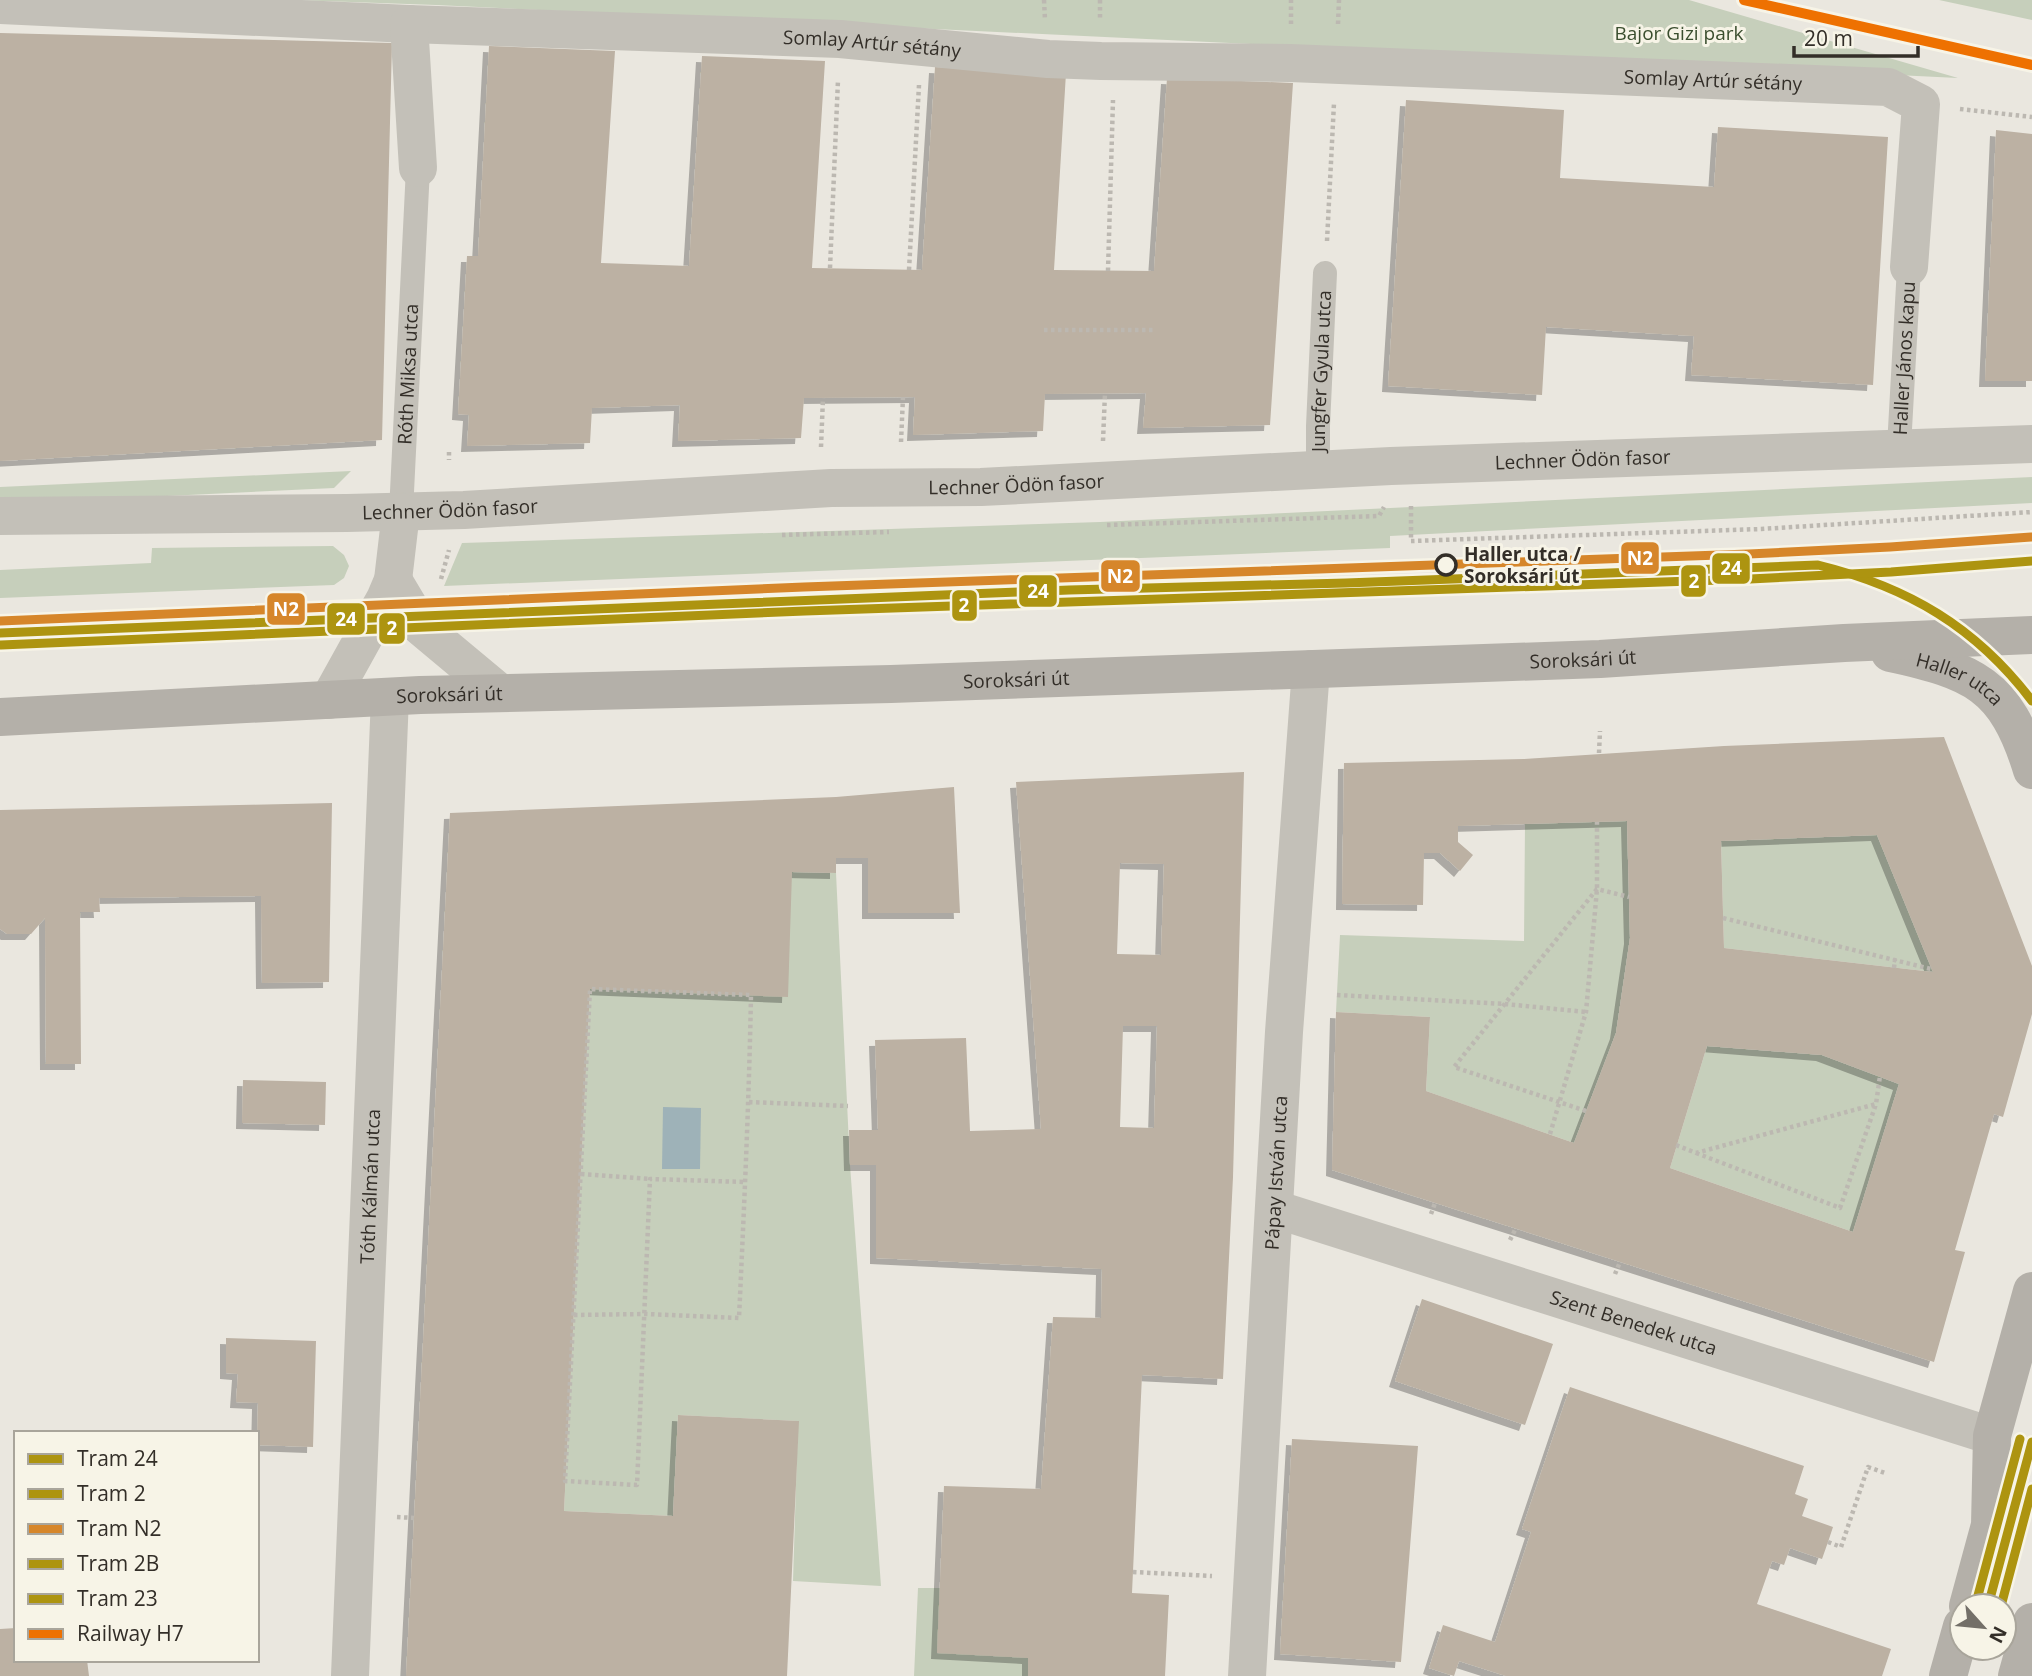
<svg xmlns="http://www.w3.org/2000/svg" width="2032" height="1676" font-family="'Open Sans',sans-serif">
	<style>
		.green { fill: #c6cfbb }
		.water { fill: #9eb2b8 }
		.building { fill: #bcb1a3; fill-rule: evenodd; filter: url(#shadow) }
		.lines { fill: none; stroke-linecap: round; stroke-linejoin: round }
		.path { stroke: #bcb8b1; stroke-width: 4.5; stroke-dasharray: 3.5 3.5; stroke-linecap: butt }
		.lane { stroke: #c3c0b8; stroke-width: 24 }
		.street { stroke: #c3c0b8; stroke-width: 38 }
		.secondary { stroke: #b4b0a9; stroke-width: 38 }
		.rail-1-casing { stroke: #f7f4e7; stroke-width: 16 }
		.rail-1 { stroke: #ee7101; stroke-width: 10 }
		.tram-1-casing { stroke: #f7f4e7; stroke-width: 14 }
		.tram-2-casing { stroke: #f7f4e7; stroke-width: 14 }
		.tram-3-casing { stroke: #f7f4e7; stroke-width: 14 }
		.tram-4-casing { stroke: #f7f4e7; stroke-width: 14 }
		.tram-5-casing { stroke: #f7f4e7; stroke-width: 14 }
		.tram-1 { stroke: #ad9410; stroke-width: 9 }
		.tram-2 { stroke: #ad9410; stroke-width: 9 }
		.tram-3 { stroke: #d6862a; stroke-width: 9 }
		.tram-4 { stroke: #ad9410; stroke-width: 9 }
		.tram-5 { stroke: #ad9410; stroke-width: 9 }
		.stop-dot { fill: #f7f4e7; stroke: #332e28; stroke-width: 3.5 }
		.labels { text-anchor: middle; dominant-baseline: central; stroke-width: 6; stroke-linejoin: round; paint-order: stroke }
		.park-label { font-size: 19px; fill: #3a4e2e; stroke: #f7f4e7 }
		.street-label { font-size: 19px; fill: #332e28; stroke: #f7f4e7 }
		.stop-label { font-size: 19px; font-weight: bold; fill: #332e28; stroke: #f7f4e7; text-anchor: start }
		.line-badge { stroke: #f7f4e7; stroke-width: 2.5 }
		.badge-label { font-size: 19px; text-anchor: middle; font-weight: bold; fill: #fff }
	</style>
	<defs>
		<filter id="shadow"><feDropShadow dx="-6" dy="6" stdDeviation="0" flood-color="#0004"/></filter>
	</defs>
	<rect width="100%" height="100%" fill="#eae7df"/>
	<path class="green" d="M295 0H1689L1958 78 436 5Z
		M1939 0H2032V20Z
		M351 471 334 488 0 504V487Z
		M2032 477V503L1390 536V548L444 586 462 543 1100 522Z
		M333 546 344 555 349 566 344 578 334 585 0 598V570L151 563 152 548Z
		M1627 821 1630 938 1616 1033 1574 1143 1426 1091 1430 1017 1336 1012 1340 935 1524 941 1525 824Z
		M1877 835 1933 972 1724 948 1721 841Z
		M792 872 836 873 850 1165 881 1586 793 1581 798 1421 678 1415 673 1516 564 1511 590 989Z
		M1707 1046 1822 1055 1899 1084 1853 1232 1670 1168Z
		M918 1588H940L1028 1658V1676H914Z"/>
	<path class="water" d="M663 1107 701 1108 700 1169H662Z"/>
	<path class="building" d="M0 33 392 43 382 440 0 461Z
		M489 46 615 51 601 263 689 266 702 56 825 61 812 268 922 270 935 67 1066 73 1054 270 1154 271 1167 78 1293 83 1270 425 1143 428 1146 393 1045 394 1043 431 913 435 915 397 804 398 801 438 678 441 680 405 592 408 590 443 467 446 469 415 458 414 467 256H478Z
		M1406 100 1564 110 1560 178 1714 187 1718 127 1888 137 1873 385 1691 375 1694 336 1546 327 1542 395 1388 386Z
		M1996 130 2032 134V381H1985Z
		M1944 737 2032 966V1014L2003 1117 1994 1114 1959 1236 1955 1250 1965 1252 1934 1362 1332 1170 1336 1012 1430 1017 1426 1091 1574 1143 1616 1033 1630 938 1627 821 1458 826V842L1473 855 1460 871 1440 853H1424L1423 905 1342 904 1344 763 1524 759 1724 746ZM1877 835 1933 972 1724 948 1721 841ZM1707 1046 1822 1055 1899 1084 1853 1232 1670 1168Z
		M1244 772 1233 1177 1223 1379 1142 1375 1132 1593 1169 1595 1165 1676H1028V1658L937 1653 944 1486 1041 1489 1053 1317 1101 1318 1102 1269 876 1258V1165H850L849 1130H878L875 1040 966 1038 970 1131 1041 1129 1016 782ZM1120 863 1164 864 1161 955 1117 954ZM1123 1026H1157L1154 1128 1120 1127Z
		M954 787 960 913H868V858H836V873L792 872 788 997 590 989 564 1511 673 1516 678 1415 799 1421 787 1676H406L450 813 836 797Z
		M332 803 329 982 262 983 261 896 99 898 100 912H80L81 1064H46L45 918 31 934H7L0 929V810Z
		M243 1080 326 1082 325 1125 242 1123Z
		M1422 1299 1553 1344 1525 1425 1395 1381Z
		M226 1338 316 1341 313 1447 257 1445 258 1403 236 1402 238 1374 226 1373Z
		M1570 1387 1804 1466 1795 1494 1808 1499 1802 1516 1833 1527 1828 1542 1822 1559 1790 1548 1784 1565 1772 1561 1757 1604 1891 1649 1882 1676H1506L1459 1661 1454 1676 1429 1668 1443 1625 1495 1642 1531 1532 1522 1529Z
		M1292 1439 1418 1446 1401 1662 1280 1654Z
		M16 1628V1660H87L89 1676H0V1629Z"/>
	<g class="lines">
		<path class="path" d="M1044 0 1045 20
			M1100 0V20
			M1291 24V0
			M1338 24 1339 0
			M1960 109 2032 117
			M1327 241 1334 103
			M830 268 838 80
			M909 270 919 85
			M1108 271 1113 100
			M1044 330H1153
			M1103 441 1105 393
			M901 442 903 397
			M821 447 823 398
			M449 452V460
			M1411 506V541L1761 529 2032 512
			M1107 525 1379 516 1384 507
			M782 535 889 532
			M441 579 449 550
			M1599 753 1600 731
			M1723 918 1931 969
			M1894 968 1895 959
			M1337 995 1505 1004 1586 1012
			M749 1102 848 1106
			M1586 1111 1454 1067 1597 889 1629 897
			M1550 1134 1586 1012 1597 889V822
			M1676 1145 1696 1153 1876 1104
			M1696 1153 1840 1208 1876 1104 1880 1076
			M581 1174 650 1179
			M1431 1214 1435 1203
			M1510 1240 1516 1228
			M1615 1274 1620 1262
			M574 1315 646 1314 739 1318C744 1210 749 1102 751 995L590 989 565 1481 637 1485 650 1179 745 1182
			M397 1517 414 1518
			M1828 1542 1841 1547 1868 1467 1885 1473
			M1133 1572 1212 1576"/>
		<g class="lane">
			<path id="s1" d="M1899 447 1909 267"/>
			<path id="s2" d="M1318 469V426L1325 273"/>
			<path id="s3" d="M401 512 418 168"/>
		</g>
		<g class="street">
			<path id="s4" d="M0 5 409 24 840 39 1048 59 1101 61 1290 63 1888 87 1921 104 1909 267"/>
			<path d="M409 24 418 168"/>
			<path id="s5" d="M0 516 347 513 464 510 831 488 981 487 1391 466 2032 444"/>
			<path d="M393 580 421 627 500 693"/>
			<path d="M329 700 385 599 393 580 401 512"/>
			<path id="s6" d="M1275 1209 1992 1436"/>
			<path id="s7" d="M350 1676 390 697"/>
			<path id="s8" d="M1247 1676 1284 1032 1311 669"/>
		</g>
		<g class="secondary">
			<path id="s9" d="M1890 653C1973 671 2006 684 2032 770"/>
			<path id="s10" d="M0 717 420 695 891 684 1600 659 1844 643 2032 635"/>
			<path d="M1968 1606 1990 1525 1992 1436 2032 1291"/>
			<path d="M1948 1676 1962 1626"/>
			<path d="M2017 1676 2032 1622"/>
		</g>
		<defs>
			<path id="rail-1" d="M1744 0 2032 65"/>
		</defs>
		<use href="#rail-1" class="rail-1-casing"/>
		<use href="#rail-1" class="rail-1"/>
		<defs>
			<path id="tram-1" d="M0 633 1069 590 1346 583 1818 565C1908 587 1976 627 2032 701
				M1988 1606 2032 1442"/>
			<path id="tram-2" d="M1 645 805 611 1750 579 1891 572 2032 561"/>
			<path id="tram-3" d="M0 621 804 587 1749 554 1890 547 2031 537"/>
			<path id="tram-4" d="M2001 1606 2032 1489"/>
			<path id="tram-5" d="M1976 1603 2020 1439"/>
		</defs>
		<use href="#tram-1" class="tram-1-casing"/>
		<use href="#tram-2" class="tram-2-casing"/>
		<use href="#tram-3" class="tram-3-casing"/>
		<use href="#tram-4" class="tram-4-casing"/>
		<use href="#tram-5" class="tram-5-casing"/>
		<use href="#tram-1" class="tram-1"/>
		<use href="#tram-2" class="tram-2"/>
		<use href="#tram-3" class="tram-3"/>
		<use href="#tram-4" class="tram-4"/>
		<use href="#tram-5" class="tram-5"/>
	</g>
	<circle class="stop-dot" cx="1446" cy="565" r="10"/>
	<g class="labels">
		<g class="park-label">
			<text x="1679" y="33">Bajor Gizi park</text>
		</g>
		<g class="street-label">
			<text stroke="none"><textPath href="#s4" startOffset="873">Somlay Artúr sétány</textPath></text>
			<text stroke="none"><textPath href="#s4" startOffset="1715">Somlay Artúr sétány</textPath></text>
			<text stroke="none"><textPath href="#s1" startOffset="89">Haller János kapu</textPath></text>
			<text stroke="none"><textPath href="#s2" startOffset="98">Jungfer Gyula utca</textPath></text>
			<text stroke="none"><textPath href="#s3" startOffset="138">Róth Miksa utca</textPath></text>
			<text stroke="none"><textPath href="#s5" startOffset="1584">Lechner Ödön fasor</textPath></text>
			<text stroke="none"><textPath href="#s5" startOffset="1017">Lechner Ödön fasor</textPath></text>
			<text stroke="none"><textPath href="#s5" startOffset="450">Lechner Ödön fasor</textPath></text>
			<text stroke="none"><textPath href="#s10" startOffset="1584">Soroksári út</textPath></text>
			<text stroke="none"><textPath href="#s10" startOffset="1017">Soroksári út</textPath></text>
			<text stroke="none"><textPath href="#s9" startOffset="75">Haller utca</textPath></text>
			<text stroke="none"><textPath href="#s10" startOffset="450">Soroksári út</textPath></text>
			<text stroke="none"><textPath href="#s8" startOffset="504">Pápay István utca</textPath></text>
			<text stroke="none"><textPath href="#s7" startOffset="490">Tóth Kálmán utca</textPath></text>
			<text stroke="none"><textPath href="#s6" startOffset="376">Szent Benedek utca</textPath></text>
		</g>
		<g class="stop-label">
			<text x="1464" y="554">Haller utca /<tspan x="1464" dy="22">Soroksári út</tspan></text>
		</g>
	</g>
	<g class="line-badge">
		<rect x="1620" y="541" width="40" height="34" rx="7" fill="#d6862a"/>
		<rect x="1711" y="552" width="40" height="33" rx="7" fill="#ad9410"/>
		<rect x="1100" y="559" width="41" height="34" rx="7" fill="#d6862a"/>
		<rect x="1680" y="564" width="27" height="34" rx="7" fill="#ad9410"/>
		<rect x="1018" y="574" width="40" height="34" rx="7" fill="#ad9410"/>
		<rect x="951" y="589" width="27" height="33" rx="7" fill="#ad9410"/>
		<rect x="266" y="592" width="40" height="34" rx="7" fill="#d6862a"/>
		<rect x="326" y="602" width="40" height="34" rx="7" fill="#ad9410"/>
		<rect x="378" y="612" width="28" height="33" rx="7" fill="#ad9410"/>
	</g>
	<g class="badge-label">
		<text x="1640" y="565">N2</text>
		<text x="1731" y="575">24</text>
		<text x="1120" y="583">N2</text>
		<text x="1694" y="588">2</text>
		<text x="1038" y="598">24</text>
		<text x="964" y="612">2</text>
		<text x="286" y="616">N2</text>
		<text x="346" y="626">24</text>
		<text x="392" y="635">2</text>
	</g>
	<rect x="14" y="1431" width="245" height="231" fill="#f7f4e7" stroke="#a9a59b" stroke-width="2"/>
	<rect x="28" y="1454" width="35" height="10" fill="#ad9410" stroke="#a9a59b" stroke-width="2"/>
	<text x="77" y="1466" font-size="21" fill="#332e28">Tram 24</text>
	<rect x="28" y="1489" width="35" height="10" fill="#ad9410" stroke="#a9a59b" stroke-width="2"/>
	<text x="77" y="1501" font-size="21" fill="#332e28">Tram 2</text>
	<rect x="28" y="1524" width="35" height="10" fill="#d6862a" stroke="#a9a59b" stroke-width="2"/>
	<text x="77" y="1536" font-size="21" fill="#332e28">Tram N2</text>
	<rect x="28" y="1559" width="35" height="10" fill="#ad9410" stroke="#a9a59b" stroke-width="2"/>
	<text x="77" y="1571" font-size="21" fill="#332e28">Tram 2B</text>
	<rect x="28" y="1594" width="35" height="10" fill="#ad9410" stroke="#a9a59b" stroke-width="2"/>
	<text x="77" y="1606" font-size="21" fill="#332e28">Tram 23</text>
	<rect x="28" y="1629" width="35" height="10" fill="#ee7101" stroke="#a9a59b" stroke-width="2"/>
	<text x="77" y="1641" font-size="21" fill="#332e28">Railway H7</text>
	<g transform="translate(1983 1627) rotate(117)"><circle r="33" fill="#f7f4e7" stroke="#a9a59b" stroke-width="2"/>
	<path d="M0-5L12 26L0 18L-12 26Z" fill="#736f68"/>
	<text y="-10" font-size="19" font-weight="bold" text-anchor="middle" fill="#332e28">N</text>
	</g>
	<path d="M1794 46v10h124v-10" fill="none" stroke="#332e28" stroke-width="3.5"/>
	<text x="1804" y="46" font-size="21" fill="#332e28" stroke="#f7f4e7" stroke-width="5" paint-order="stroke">20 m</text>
</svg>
